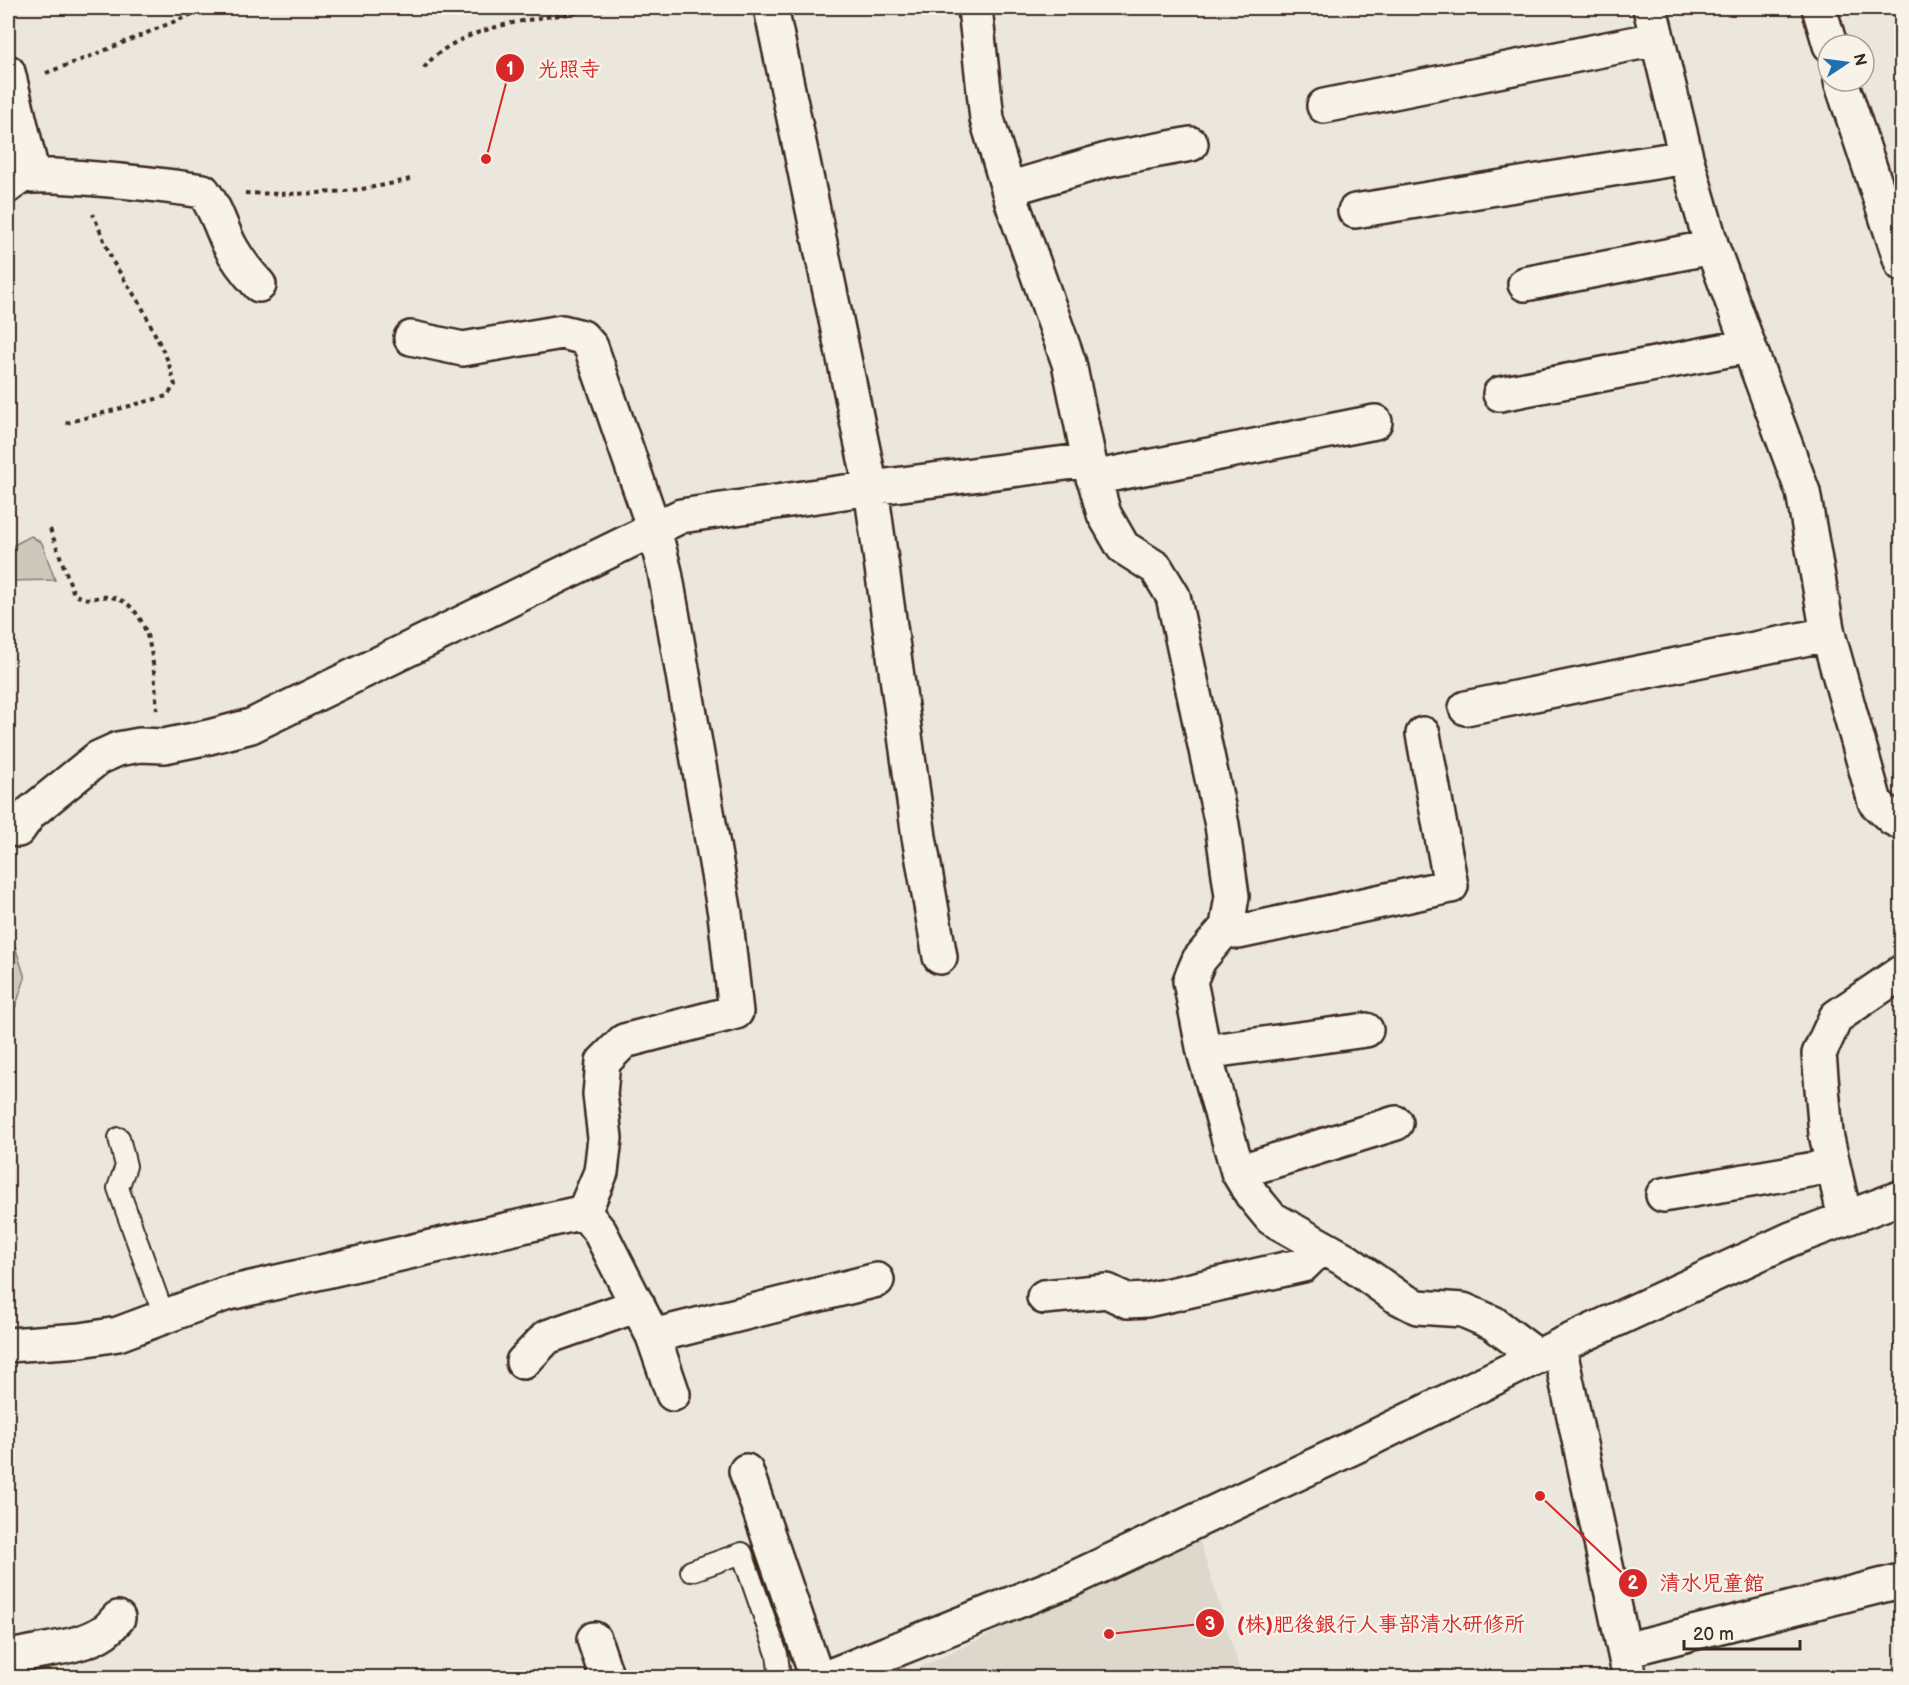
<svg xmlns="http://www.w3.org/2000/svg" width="1909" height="1685" font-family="'Balsamiq Sans','Klee One',sans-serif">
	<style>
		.built { fill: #ddd7cc }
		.green { fill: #cec8bc; stroke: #84796d; stroke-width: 1.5 }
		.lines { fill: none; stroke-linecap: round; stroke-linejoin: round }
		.service-casing { stroke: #3b2a1e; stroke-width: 24 }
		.minor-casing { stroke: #3b2a1e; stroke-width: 38 }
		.tertiary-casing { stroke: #3b2a1e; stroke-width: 38 }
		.path { stroke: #3b2a1e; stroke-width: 4; stroke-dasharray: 4.5 4.5; stroke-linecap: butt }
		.service { stroke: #f7f3e8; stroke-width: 20 }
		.minor { stroke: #f7f3e8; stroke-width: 33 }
		.tertiary { stroke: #f7f3e8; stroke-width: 33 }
		.leader { fill: none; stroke: #d62828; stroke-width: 2 }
		.callout-dot { fill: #d62828; stroke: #f7f3e8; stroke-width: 2 }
		.mark-label { font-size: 18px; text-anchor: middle; font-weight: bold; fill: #fff }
		.callout-label { font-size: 21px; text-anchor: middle; font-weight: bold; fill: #d62828; stroke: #f7f3e8; stroke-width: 5; stroke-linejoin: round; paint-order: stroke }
	</style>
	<rect width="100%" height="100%" fill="#ece7dc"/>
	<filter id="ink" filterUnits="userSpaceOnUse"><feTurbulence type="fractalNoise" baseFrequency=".0167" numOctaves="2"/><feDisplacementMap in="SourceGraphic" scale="12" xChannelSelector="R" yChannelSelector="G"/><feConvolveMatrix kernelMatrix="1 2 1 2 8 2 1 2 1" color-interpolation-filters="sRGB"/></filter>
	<g filter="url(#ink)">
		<path class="built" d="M1198 1536 1242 1677 895 1678 925 1665Z"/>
		<path class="green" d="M31 536 42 543 55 580 8 581V543L12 546Z
			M8 906 10 930 25 978 15 1008 8 1009Z"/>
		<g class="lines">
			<defs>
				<path id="service" d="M8 194 33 176
					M119 1138 126 1166 118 1188 164 1316
					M691 1571 742 1553 777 1654 780 1678"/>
				<path id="minor" d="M771 8 871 488 919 837 940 957
					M975 8 987 119 1013 205 1069 363 1089 460 1104 514 1123 547 1156 568 1173 596 1222 825 1232 896 1227 927 1199 960 1190 981 1204 1052 1238 1172 1252 1195 1271 1218 1344 1259 1396 1296 1417 1307 1463 1310 1493 1323 1537 1356
					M1650 8 1686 157 1712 247 1803 492 1828 634 1875 802 1892 818 1902 823
					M8 72 33 176C52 175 67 177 85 178 125 181 163 185 203 191 216 209 219 222 228 242 236 258 247 272 259 285
					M1324 106 1656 39
					M1008 189 1110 159 1191 144
					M1355 211 1686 157
					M1525 284 1712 247
					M1500 394 1748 346
					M1093 478 1375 422
					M1466 708 1828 634
					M18 830 30 813 98 758 118 749 140 745 164 746 209 737 251 726 681 516 871 488 1089 460
					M1227 927 1239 932 1451 886 1423 734
					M1204 1052 1366 1030
					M1238 1172 1396 1123
					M1663 1195 1832 1166
					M584 1212 600 1232 653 1336
					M1845 1218 1826 1134 1819 1054 1836 1017 1902 972
					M1044 1297 1107 1291 1128 1301 1147 1300 1303 1265 1321 1247
					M8 1345 81 1340 118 1334 225 1294 584 1212 601 1172 605 1138 600 1094 603 1062 624 1041 736 1012 725 914 665 572 654 529 591 347 582 337 562 332 463 349 411 338
					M1559 1346 1630 1678
					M523 1362 547 1337 638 1305
					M673 1394 653 1336 877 1280
					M746 1471 817 1678
					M594 1639 607 1678
					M1625 1650 1896 1582
					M8 1658C37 1649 80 1649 105 1631 110 1628 114 1622 118 1618
					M825 1678 1068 1581 1358 1445 1559 1346 1791 1239 1902 1197"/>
				<path id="tertiary" d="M1819 8 1830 45
					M1841 81 1902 264"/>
			</defs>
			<use href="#service" class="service-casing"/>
			<use href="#minor" class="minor-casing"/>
			<use href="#tertiary" class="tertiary-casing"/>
			<path class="path" d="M424 68C460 20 560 16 617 8
				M46 73 91 56 207 8
				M245 193C301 195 356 194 410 179
				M66 423 167 396 175 385 168 361 142 307 113 262 93 214
				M50 529 74 594C92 604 94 595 110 597 155 603 154 677 157 710"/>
			<use href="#service" class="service"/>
			<use href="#minor" class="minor"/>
			<use href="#tertiary" class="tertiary"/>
		</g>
	</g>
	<path class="leader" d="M486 159L510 68M1540 1496L1633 1583M1109 1634L1210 1623"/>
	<g class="callout-dot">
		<circle cx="486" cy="159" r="6"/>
		<circle cx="1540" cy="1496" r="6"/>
		<circle cx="1109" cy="1634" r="6"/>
		<circle cx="510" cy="68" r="15"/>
		<circle cx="1633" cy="1583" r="15"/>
		<circle cx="1210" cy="1623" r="15"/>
	</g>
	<g class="mark-label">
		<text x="510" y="75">1</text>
		<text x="1633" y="1589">2</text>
		<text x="1210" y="1630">3</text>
	</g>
	<g class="callout-label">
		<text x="569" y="76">光照寺</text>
		<text x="1712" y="1590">清水児童館</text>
		<text x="1381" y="1631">(株)肥後銀行人事部清水研修所</text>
	</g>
	<rect width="1909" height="1685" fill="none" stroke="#f7f3e8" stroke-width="30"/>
	<rect x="15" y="15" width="1879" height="1655" fill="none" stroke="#3b2a1e" stroke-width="2" filter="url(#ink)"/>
	<g transform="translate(1846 63) rotate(77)"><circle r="28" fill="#f7f3e8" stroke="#aca397" stroke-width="1.5"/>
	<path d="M0-4.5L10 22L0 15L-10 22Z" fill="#1f6fb2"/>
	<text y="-9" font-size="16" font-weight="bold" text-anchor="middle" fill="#3b2a1e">N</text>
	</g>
	<path d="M1684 1640v9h116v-9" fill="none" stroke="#3b2a1e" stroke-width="3"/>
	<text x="1693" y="1640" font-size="18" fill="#3b2a1e" stroke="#f7f3e8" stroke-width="4.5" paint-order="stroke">20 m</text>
</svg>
